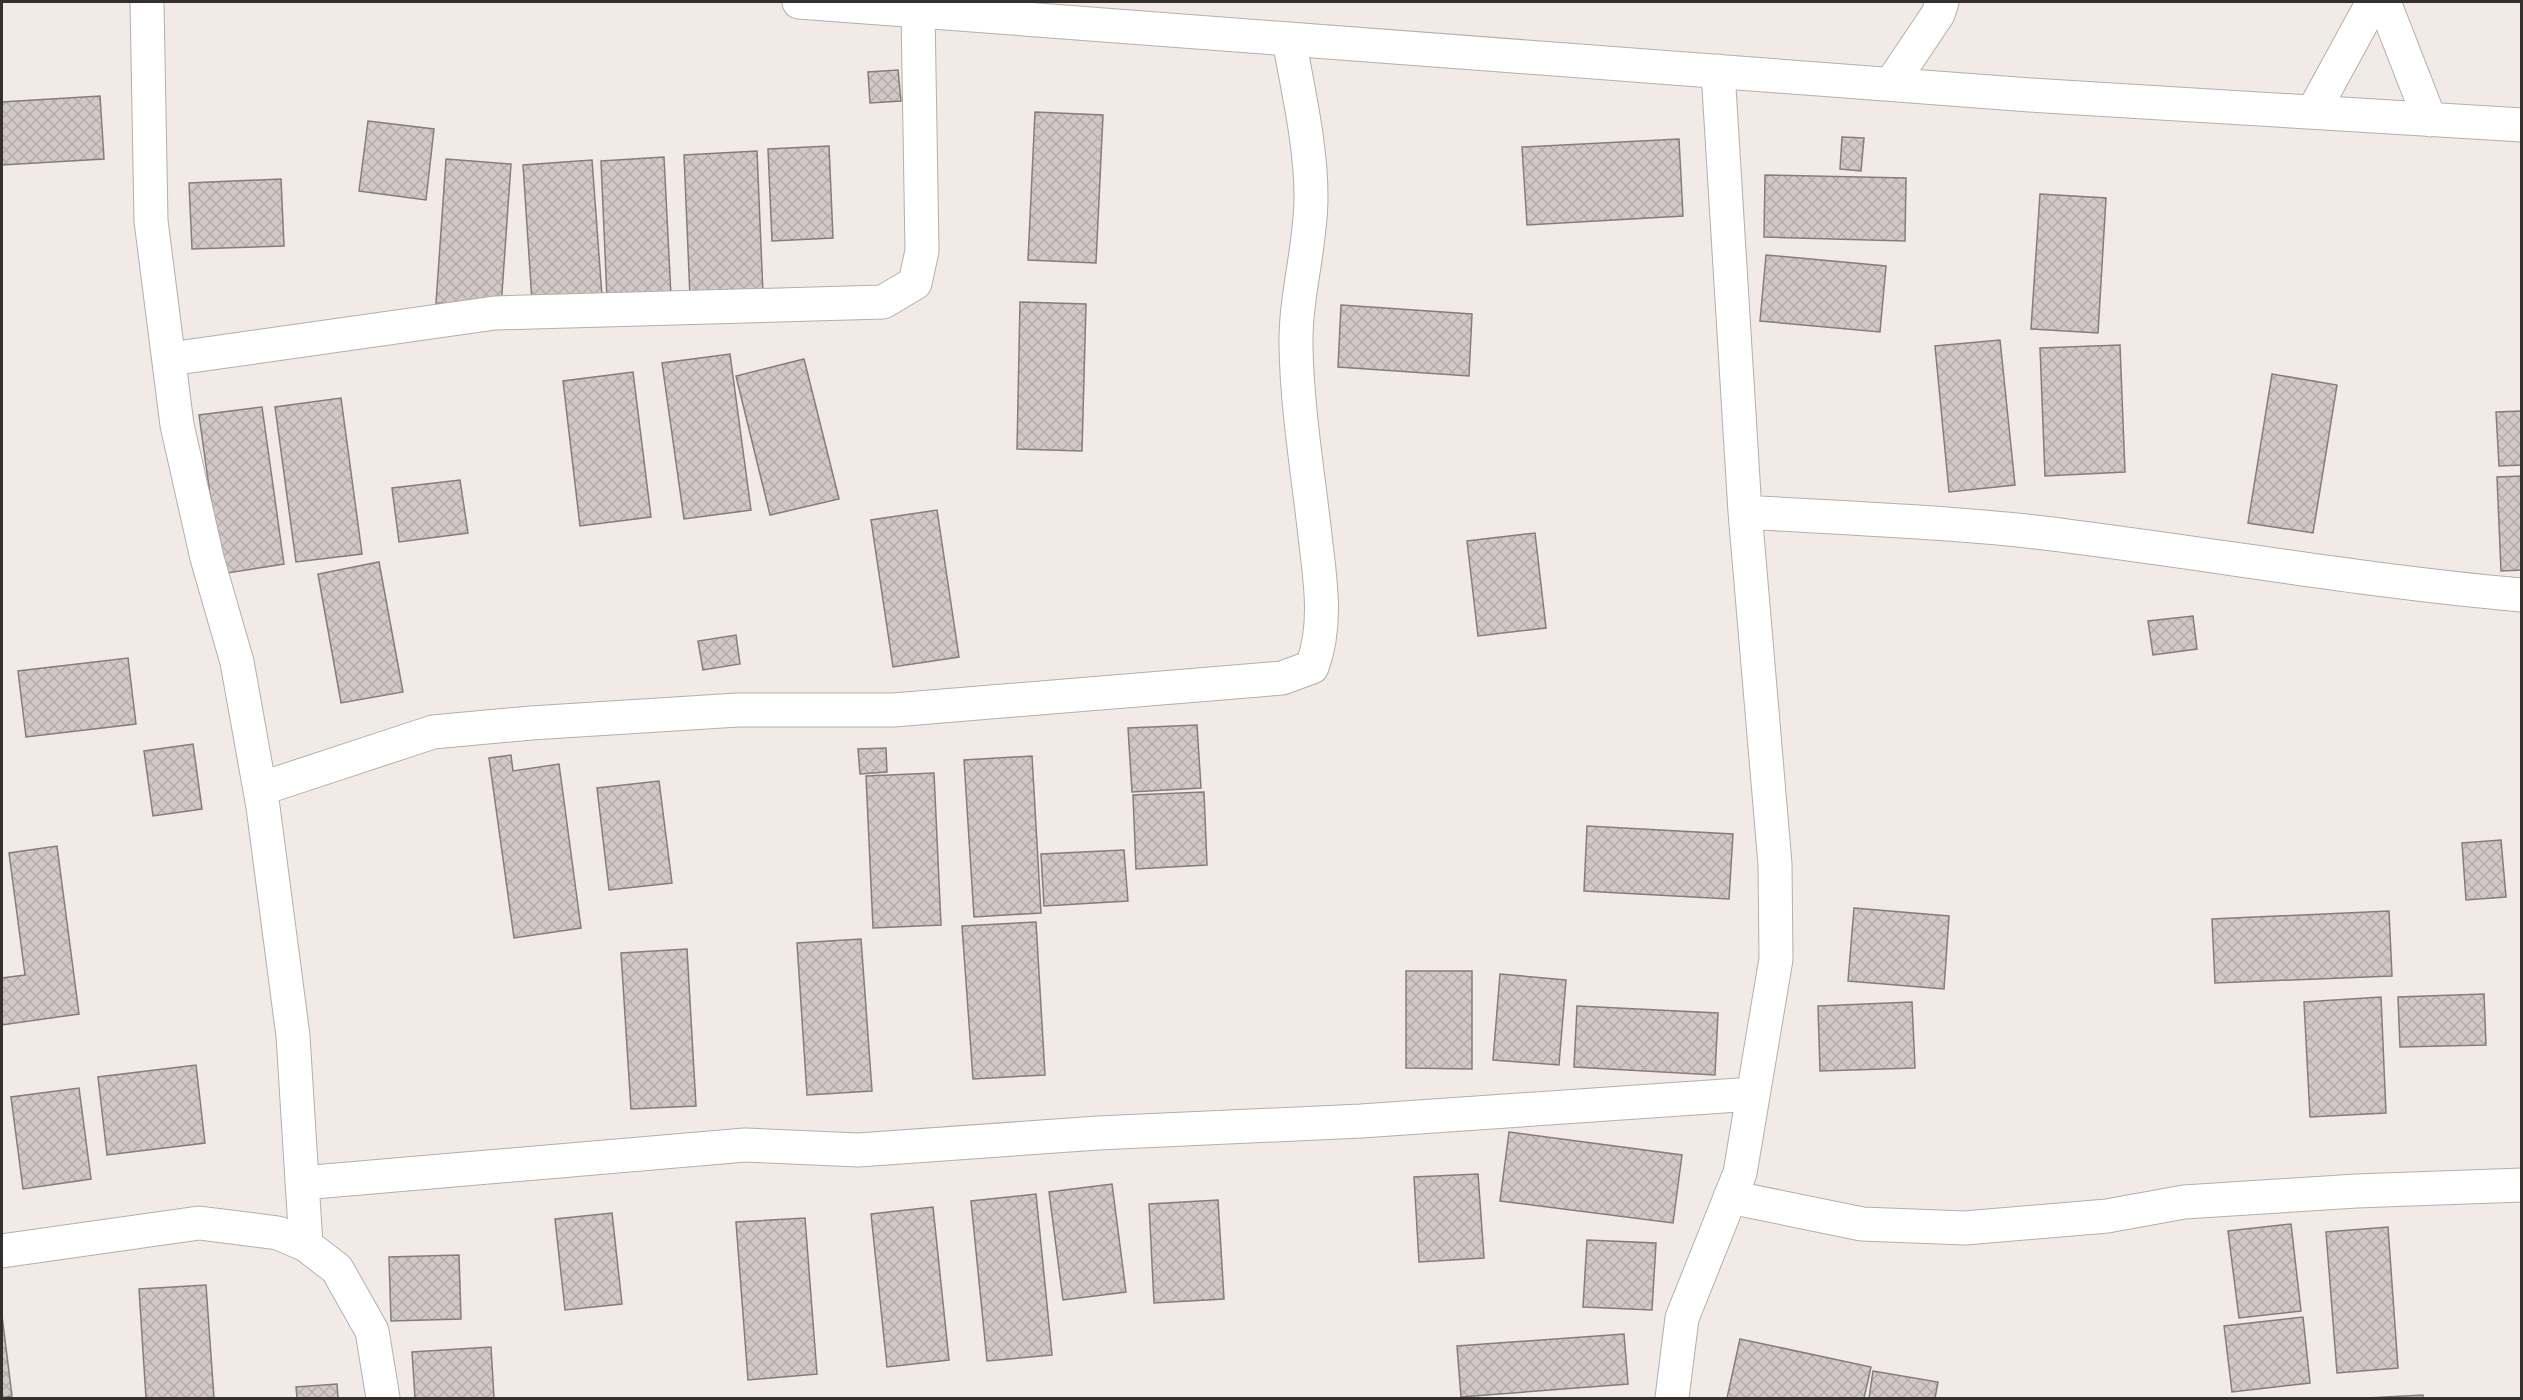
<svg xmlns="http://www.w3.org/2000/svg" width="2523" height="1400" font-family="Mulish,sans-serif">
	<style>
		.building { fill: url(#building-cross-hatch); stroke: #857d7c; stroke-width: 1.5 }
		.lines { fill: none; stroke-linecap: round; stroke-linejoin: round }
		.minor-casing { stroke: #b6aeaa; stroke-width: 35 }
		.minor { stroke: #fff; stroke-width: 33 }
	</style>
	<defs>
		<pattern id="building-cross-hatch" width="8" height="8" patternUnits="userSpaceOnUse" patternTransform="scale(1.5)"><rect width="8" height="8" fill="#d1c8c7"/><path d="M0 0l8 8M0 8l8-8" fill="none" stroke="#b4acab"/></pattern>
	</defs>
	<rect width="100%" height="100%" fill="#f2eae6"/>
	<path class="building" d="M898 70 901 101 870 103 868 72Z
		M100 96 104 159 2 165V102Z
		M1035 112 1103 115 1096 263 1028 260Z
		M368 121 434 129 426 200 359 191Z
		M1842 137 1864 138 1861 171 1840 169Z
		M1679 139 1683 216 1527 225 1522 147Z
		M829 146 833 238 772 241 768 149Z
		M757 151 763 294 690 297 684 155Z
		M664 157 671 296 607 299 601 161Z
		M446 159 511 164 501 307 436 303Z
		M592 160 602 296 532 301 523 165Z
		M1765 175 1906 178 1905 241 1764 237Z
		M281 179 284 246 192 249 189 183Z
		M2040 194 2106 198 2098 333 2031 329Z
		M1766 255 1886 266 1880 332 1760 321Z
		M1020 302 1086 304 1082 451 1017 449Z
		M1341 305 1472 314 1469 376 1338 367Z
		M2000 340 2015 485 1949 492 1935 346Z
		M2120 345 2125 472 2045 476 2040 348Z
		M730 354 751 510 684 519 662 363Z
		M804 359 839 499 770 515 736 376Z
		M633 372 651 517 580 526 563 381Z
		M2272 374 2337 385 2313 533 2248 523Z
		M341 398 362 554 296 562 275 407Z
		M262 407 284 564 221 574 199 415Z
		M2522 411V465L2499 466 2496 412Z
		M2522 476V570L2501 571 2497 477Z
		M460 480 468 533 399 542 392 488Z
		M937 510 959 657 893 667 871 520Z
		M1535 533 1546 628 1478 636 1467 541Z
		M379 562 403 692 341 703 318 574Z
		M2193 616 2197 649 2153 655 2148 621Z
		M736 635 740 664 703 670 698 641Z
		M128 658 136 724 26 737 18 671Z
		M1197 725 1201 788 1132 792 1128 728Z
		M193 744 202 809 153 816 144 751Z
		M886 748 887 772 860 774 858 749Z
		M511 755 513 771 559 764 581 928 514 938 489 758Z
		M1032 756 1041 913 974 917 964 760Z
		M934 773 941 925 873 928 866 776Z
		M659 781 672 883 609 890 597 788Z
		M1204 792 1207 865 1136 869 1133 795Z
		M1587 826 1733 834 1729 899 1584 891Z
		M2501 840 2506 897 2466 900 2462 843Z
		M57 846 79 1014 2 1025V978L25 975 9 853Z
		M1124 850 1128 901 1044 906 1041 854Z
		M1854 908 1949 916 1944 989 1848 981Z
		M2389 911 2392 976 2215 983 2212 919Z
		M1036 922 1045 1075 973 1079 962 926Z
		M861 939 872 1091 807 1095 797 943Z
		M687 949 696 1106 631 1109 621 953Z
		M1406 971H1472V1069L1406 1068Z
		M1500 974 1566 980 1559 1065 1493 1060Z
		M2484 994 2486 1045 2400 1047 2398 997Z
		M2381 997 2386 1113 2310 1117 2304 1002Z
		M1912 1002 1915 1068 1820 1071 1818 1006Z
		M1577 1006 1718 1013 1715 1075 1574 1067Z
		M196 1065 205 1143 107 1155 98 1077Z
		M79 1088 91 1179 23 1189 11 1097Z
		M1509 1132 1682 1155 1673 1223 1500 1201Z
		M1478 1174 1484 1258 1419 1262 1414 1177Z
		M1112 1184 1126 1292 1063 1300 1049 1192Z
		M1036 1194 1052 1355 987 1361 971 1201Z
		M1218 1200 1224 1299 1154 1303 1149 1204Z
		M933 1207 949 1360 887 1367 871 1214Z
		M612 1213 622 1304 565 1310 555 1219Z
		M805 1218 817 1374 748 1380 736 1222Z
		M2291 1224 2301 1311 2239 1318 2228 1231Z
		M2388 1227 2398 1368 2337 1373 2326 1232Z
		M1587 1240 1656 1243 1652 1310 1583 1307Z
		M459 1255 461 1319 391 1321 389 1257Z
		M206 1285 214 1398H146L139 1289Z
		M2 1316 12 1396 2 1398Z
		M2303 1317 2310 1383 2232 1392 2224 1326Z
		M1624 1334 1628 1384 1461 1397 1457 1346Z
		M1740 1339 1871 1367 1864 1398H1727Z
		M491 1347 494 1398H415L412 1352Z
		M1873 1371 1938 1382 1935 1398H1869Z
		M337 1384 338 1398H297L296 1387Z
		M2423 1395V1398H2366Z"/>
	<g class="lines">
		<defs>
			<path id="minor" d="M147 2 151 221 177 425 207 558 237 662 263 807 293 1036 306 1245
				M799 2 2030 95 2522 125
				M2384 2 2430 120
				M1891 84 1938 14 1942 2
				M2313 112 2373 2
				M170 359 495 313 883 302 915 283 922 251 918 11
				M1745 512C1855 519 1966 522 2075 537 2224 556 2372 582 2522 595
				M260 789 433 732 531 723 738 710H894L1282 678 1312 667C1329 622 1319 573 1314 527 1307 467 1297 406 1296 346 1295 296 1311 247 1311 197 1311 144 1298 91 1289 39
				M302 1183 745 1145 858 1150 1098 1133 1361 1121 1753 1094
				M1730 1197 1862 1224 1965 1228 2107 1216 2184 1202 2356 1191 2522 1185
				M2 1251 199 1223 278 1233 306 1245 337 1269 372 1331 383 1398
				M1672 1398 1682 1318 1740 1173 1776 959 1775 864 1745 512 1718 71"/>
		</defs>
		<use href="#minor" class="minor-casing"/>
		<use href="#minor" class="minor"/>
	</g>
	<rect width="2523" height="1400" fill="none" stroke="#33302e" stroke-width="6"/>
</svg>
